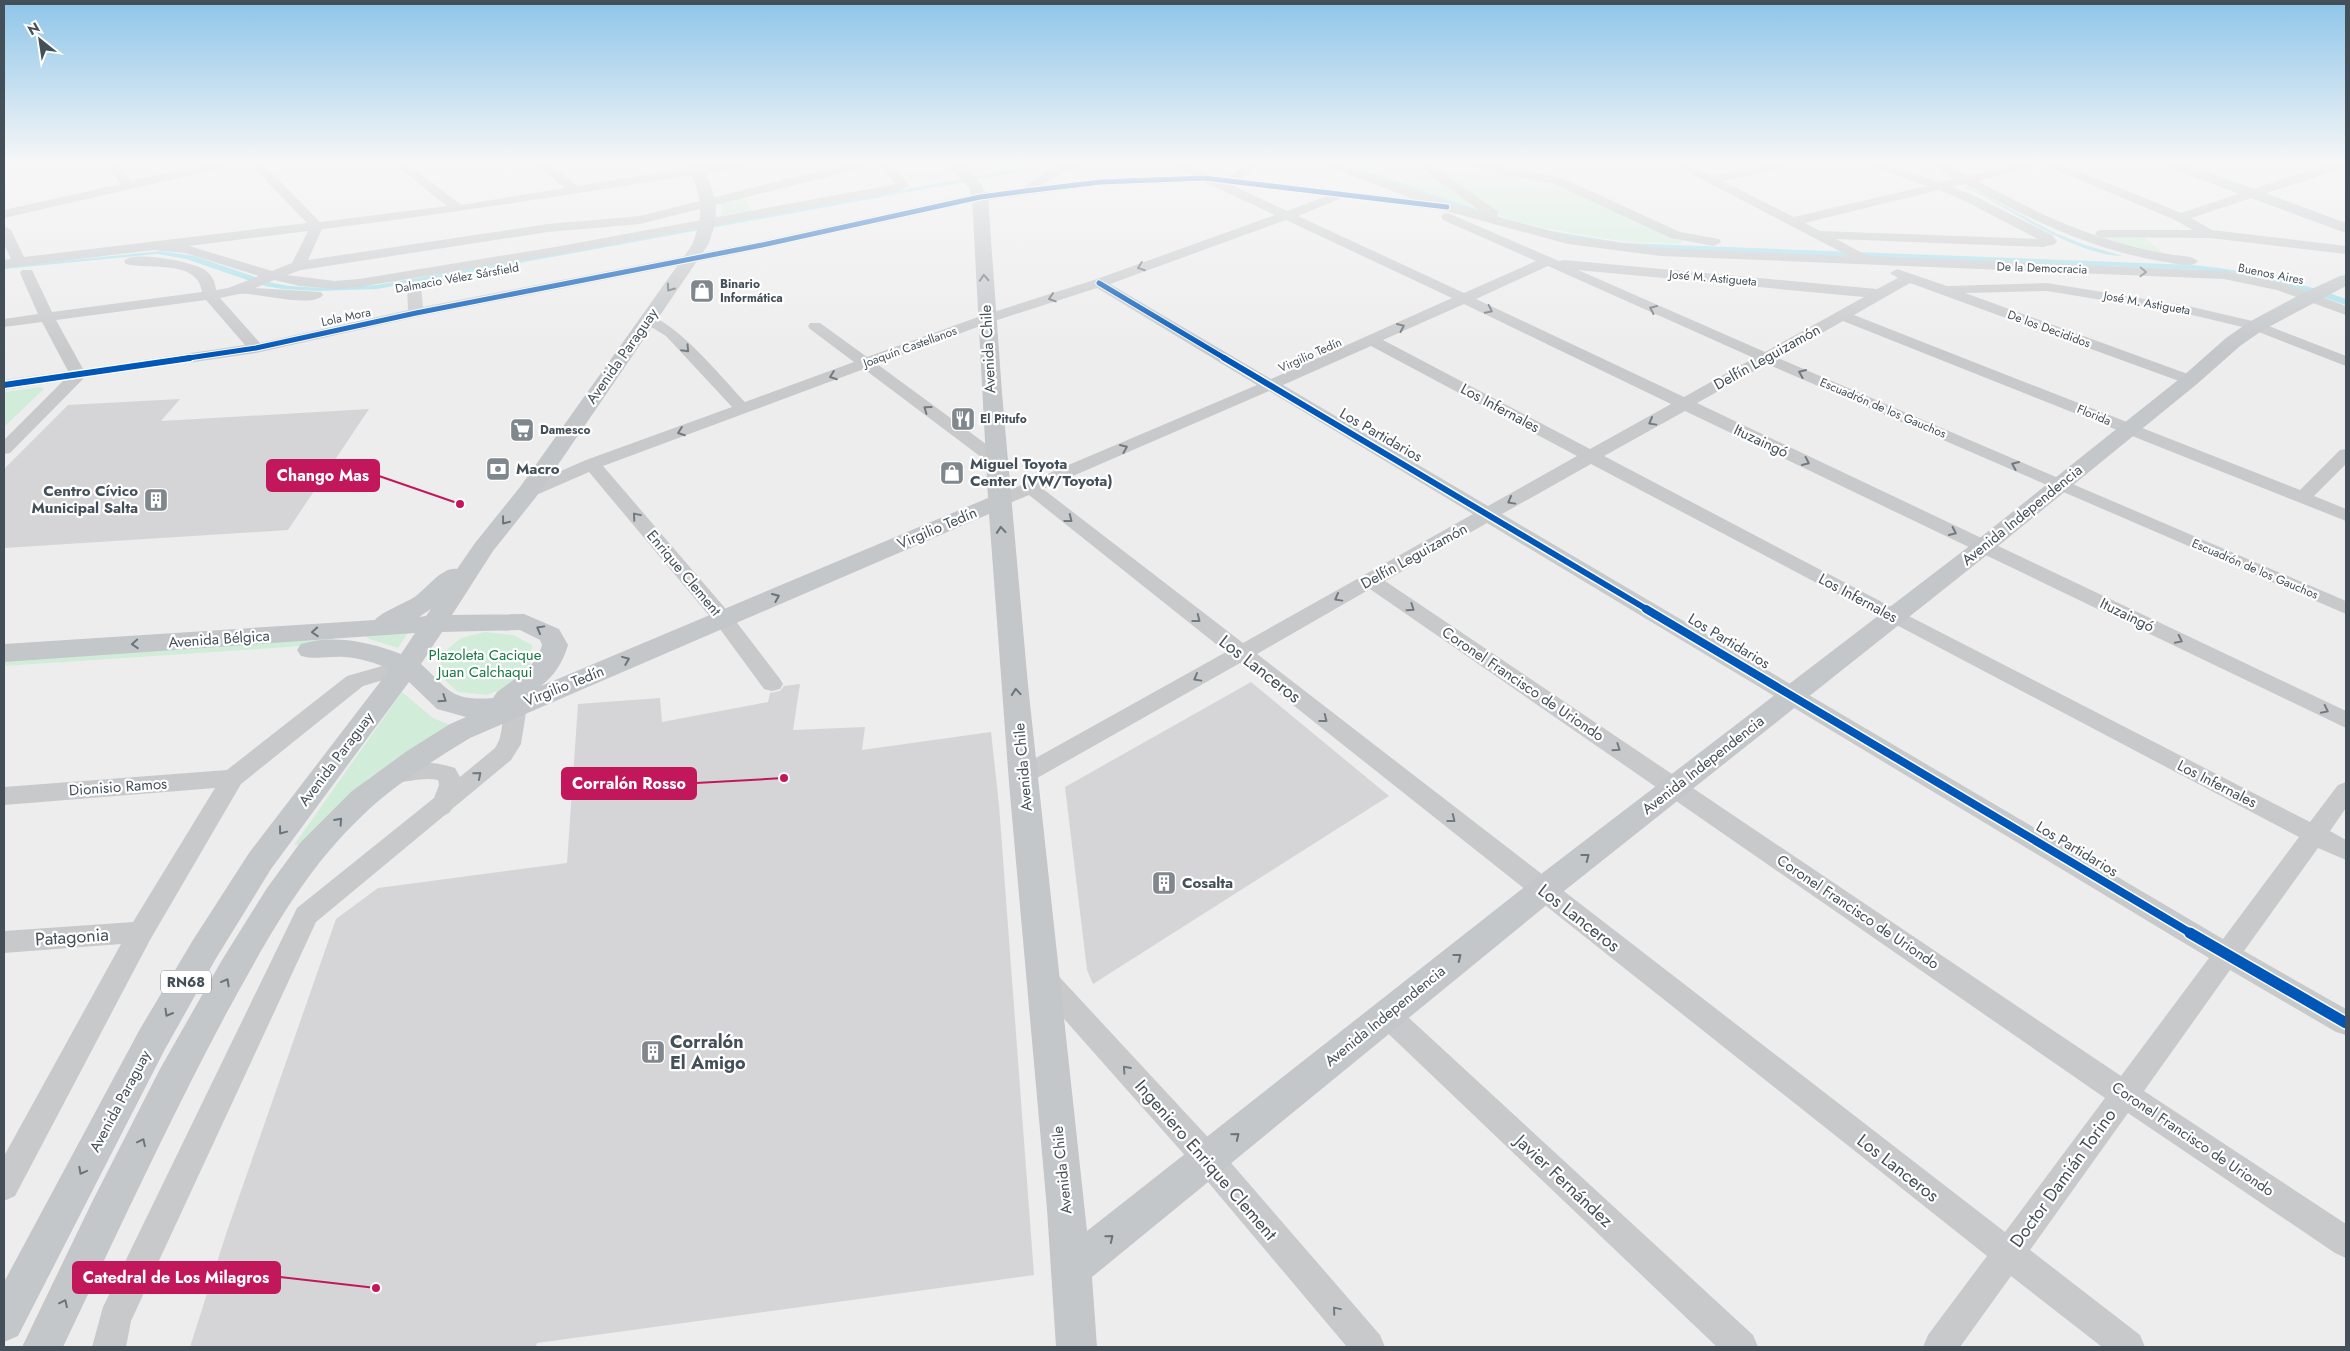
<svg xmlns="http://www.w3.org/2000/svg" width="2350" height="1351" font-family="Jost,sans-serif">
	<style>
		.green { fill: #d1edda }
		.water { fill: #a5dfeb }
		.building { fill: #d5d5d7 }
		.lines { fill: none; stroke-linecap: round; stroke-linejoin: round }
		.minor { fill: #c7c9cb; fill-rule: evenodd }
		.major { fill: #c3c7ca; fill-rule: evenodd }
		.cycleway-far3-casing { stroke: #fff; stroke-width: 7 }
		.cycleway-far2-casing { stroke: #fff; stroke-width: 9 }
		.cycleway-far1-casing { stroke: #fff; stroke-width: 11 }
		.cycleway-casing { stroke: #fff; stroke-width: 14 }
		.cycleway-far3 { stroke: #0057b8; stroke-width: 5 }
		.cycleway-far2 { stroke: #0057b8; stroke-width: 6 }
		.cycleway-far1 { stroke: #0057b8; stroke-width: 8 }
		.cycleway { stroke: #0057b8; stroke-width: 11 }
		.oneway { stroke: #727a81 }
		.oneway2 { stroke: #6a747b }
		.labels { text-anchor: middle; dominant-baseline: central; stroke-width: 4.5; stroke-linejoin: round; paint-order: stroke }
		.far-street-label { font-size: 12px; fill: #445059; stroke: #fff }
		.far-poi-label { font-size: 12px; font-weight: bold; fill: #445059; stroke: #fff; text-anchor: start }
		.shield { fill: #fff; stroke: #7c848b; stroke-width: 1 }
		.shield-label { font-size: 14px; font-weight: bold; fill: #445059 }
		.street-label { font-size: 15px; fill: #445059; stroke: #fff }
		.poi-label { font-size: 15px; font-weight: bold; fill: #445059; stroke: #fff; text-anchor: start }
		.park-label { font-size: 15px; fill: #177844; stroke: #fff }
		.near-street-label { font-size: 18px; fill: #445059; stroke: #fff }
		.near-poi-label { font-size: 18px; font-weight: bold; fill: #445059; stroke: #fff; text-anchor: start }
		.leader { fill: none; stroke: #c2185b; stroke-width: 2 }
		.callout-dot { fill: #c2185b; stroke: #fff; stroke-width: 2 }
		.callout { fill: #c2185b; stroke: #c2185b; stroke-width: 2 }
		.callout-label { font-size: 16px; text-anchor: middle; font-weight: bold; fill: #fff }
	</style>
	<rect width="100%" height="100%" fill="#eeeded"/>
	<path class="green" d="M897 163H931L945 179 915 184Z
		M969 163H1025L978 172Z
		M1364 163H1402L1412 167 1396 174Z
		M1428 163H1454L1554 181 1683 241 1678 244 1621 241 1544 228 1507 220Z
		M1428 173 1477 210 1397 183Z
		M744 197 752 211 721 216 722 201Z
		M2083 235H2142L2168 258Z
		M40 387 44 389 4 427V392Z
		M409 631 398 648 369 639 365 635Z
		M485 632 513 635 532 645 531 664 509 686 487 695 458 692 438 674 443 653 461 638Z
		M331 636 333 639 331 642 318 645 4 666V659Z
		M402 692 433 718 450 725 370 777 331 812 299 845H294Z"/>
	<path class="water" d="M1051 163H1067L377 289 317 291 283 289 265 286 186 259 157 254 4 269V267L161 251 194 256 273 283 289 286 322 288 377 285Z
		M1335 163H1343L1505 219 1551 231 1623 243 2193 265C2245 270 2297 281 2346 299V305L2287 285 2203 270 1635 248 1549 233 1478 214Z
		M1967 186 2055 233 2085 245 2123 256C2075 256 2008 207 1965 187Z"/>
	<path class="building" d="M180 399 161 421 369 409 288 530 4 548V469L68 405Z
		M1251 682 1389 796 1093 984 1087 970 1065 787Z
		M800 684 793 730 865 727 862 750 991 732 999 805 1034 1275 537 1343 536 1347H190L226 1234 336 919 378 888 567 863 578 704 660 698 662 722 768 702 770 693 780 691 784 686Z"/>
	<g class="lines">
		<path class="minor" d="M105 163H118L131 181 209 163H233L227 167 4 218V210L121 184Z
			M249 163H262L320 222 447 206 393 163H407L461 205 565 188 533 163H547L578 186 719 163H751L745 167C604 189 464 212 322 229L308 260 548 224 640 216 851 163H873L871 166 640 224 548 232 301 270 287 275 335 281 359 279 555 247 896 184 878 163H891L909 185 900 191 555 255 359 287 335 289 300 286 274 280 255 288 321 292 323 295C313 309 255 292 239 294 232 295 226 297 220 298L260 343 408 310 407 286 414 282 421 286 423 307 762 241 980 193 1022 188 1055 166 1068 163H1093L1063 172 1042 185 1101 178 1190 175 1169 163H1186L1211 175 1228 177 1247 163H1261L1241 179 1413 199 1319 163H1338L1452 204 1481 212 1414 163H1429L1497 211 1498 214 1497 217 1569 236 1661 248 1849 256 1671 163H1687L1712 176 1768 163H1793L1791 166 1722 181 1794 217 1926 186 1864 163H1883L1940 182 1955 179 1928 163H1944L1968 176 2019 163H2059L2181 213 2332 163H2346V167L2191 218 2212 230 2346 246V254L2210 238 2097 237 2095 234 2097 231 2102 230H2193L2175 220 2042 164 1978 181C2048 219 2110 248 2191 257L2198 261C2192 269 2174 263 2165 262 2092 250 2029 219 1965 184L1952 187 1973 195 2052 235 2057 241 2055 244 2043 247 1836 239 1868 256 2224 271 2286 284 2346 306V315L2277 290 2224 279 1661 256 1568 244 1446 211 1342 198 1298 216 1464 293 1536 261 1443 220 1441 217 1443 214 1448 213 1559 261 1564 260 1877 289 1898 278 1890 273 1897 269 1947 286 2047 283 2188 306 2261 323 2346 356V366L2251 329 2188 314 2047 291 1965 293 2196 377 2198 380 2196 383 2190 385 1910 283 1854 315 2300 490 2340 450 2346 449V464L2314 496 2346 509V521L1843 321 1778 358 2346 601V614L1767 364 1697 403 2346 711V728L1685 411 1604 456 1901 612 2310 822 2338 785 2346 782V808L2330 831 2346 840V860L2318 848 2244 951 2346 1009V1035L2336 1032 2230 970 2144 1091 2346 1224V1258L2335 1253 2128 1113 2030 1250 2140 1335 2145 1347H2102L2011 1276 1960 1347H1923L1928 1335 1987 1256 1240 663 1032 781 1024 784 1016 781 1012 775 1016 769 1226 652 1029 495 1005 505H993L990 501 993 497 1257 385 1097 288 991 322 877 364 1001 455 1004 459 1001 463H989L864 369 603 466 731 615 780 679 783 684 780 689 772 691 764 689 717 625 589 472 534 496H522L519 492 522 488 586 460 732 407 666 336 643 322 641 319 643 316C667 310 728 384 745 402L854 362 810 329 808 326 810 323H820L867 357 981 316 1094 280 1275 215 1204 182 1101 186 980 201 762 249 416 317 256 353 84 378 10 453 4 454V440L63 381 4 390V380L68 371 42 322 4 327V319L38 314 20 273 22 270H32L52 312 202 292C198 259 149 270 126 264L124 261C133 250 193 262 205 270 212 275 215 281 216 290L228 288 259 276 185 253 154 250 4 268V260L11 259 4 244V226L11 230 24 257 307 223ZM1232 185 1327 196 1287 211ZM1939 190 1965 201 2038 239 1820 231 1805 223ZM1286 220 1452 298 1271 379 1110 284ZM308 231 292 263 272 271 189 246ZM1548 266 1754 358 1684 397 1476 299ZM1578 270 1864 297 1765 352ZM206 300 245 345 83 369 56 320ZM1464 304 1671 404 1590 449 1383 340ZM1371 346 1577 456 1488 506 1283 385ZM1269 391 1473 514 1243 643 1043 489ZM1591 464 2299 837 2223 939 1502 514ZM1487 523 2209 958 2121 1076 1385 581ZM1370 589 2105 1098 2005 1232 1257 654Z
			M1460 163H1487L1562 178 1680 232 1719 239 1721 242 1714 246 1671 238 1554 184 1466 167Z
			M407 659 414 661 418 666 414 671 363 686 241 784 150 940 15 1196 4 1201V1156L121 944 4 953V931L133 922 215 788 4 805V787L227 770 347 676Z
			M516 698 524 701 527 706 521 744 511 760 452 809 449 813 445 815 316 922 131 1321 126 1347H92L103 1307 297 908 434 798 439 785 438 780C419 776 401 786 384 781L380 775 384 769C409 761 430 760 455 768L460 777 495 748C505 734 500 715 508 701Z
			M1043 966 1052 969 1219 1149 1380 1335 1385 1347H1347L1197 1169 1034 985 1030 977 1034 969Z
			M1386 1002 1396 1006 1753 1335 1758 1347H1717L1376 1022 1372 1014 1376 1006Z"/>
		<path class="major" d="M686 163H701C716 196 722 210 708 245L536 497 493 551 452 615 524 614 559 629 568 645C563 662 555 675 541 686L988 498 972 197 969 188 947 163H963L981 184 988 197 1002 393 1028 685 1087 1231 1532 881 1976 541 2183 376 2226 338 2249 322 2303 293 2340 276 2346 275V286L2263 330 2240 346 2197 384 1992 551 1554 899 1092 1277 1097 1347H1056L1047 1209 1009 783 989 514 470 738C431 762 392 786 360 818 302 873 264 945 226 1014 168 1123 116 1236 63 1347H22L93 1200 160 1069 222 960 267 888 300 843 352 791 407 751 450 724 466 717 437 709 409 682 271 869 215 960 164 1051 18 1336 4 1342V1282L140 1029 193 940 249 853 390 669C375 663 361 658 344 657 330 656 316 660 301 656L297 650 301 644C335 634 369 642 401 654L415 633 4 662V644L375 620C381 612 406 603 416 596 427 588 442 567 457 569L475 543 520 487 692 245C706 210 701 196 686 163ZM431 609 426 616 419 617ZM520 630 540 640 542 645C536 668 515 678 497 692L493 698C451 701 450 691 421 664L442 632Z
			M2162 163H2184L2346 223V233L2164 166Z"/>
		<defs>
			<path id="cycleway-far3" d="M1099 283 1226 359
				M182 359 256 348 416 313 762 245 980 197 1025 191 1101 182 1204 178 1447 207"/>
			<path id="cycleway-far2" d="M1224 358 1648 610
				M4 385 190 358"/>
			<path id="cycleway-far1" d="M1646 609 2192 934"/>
			<path id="cycleway" d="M2190 933 2346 1023"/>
		</defs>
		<use href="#cycleway-far3" class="cycleway-far3-casing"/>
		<use href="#cycleway-far2" class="cycleway-far2-casing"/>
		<use href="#cycleway-far1" class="cycleway-far1-casing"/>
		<use href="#cycleway" class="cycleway-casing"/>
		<use href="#cycleway-far3" class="cycleway-far3"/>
		<use href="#cycleway-far2" class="cycleway-far2"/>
		<use href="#cycleway-far1" class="cycleway-far1"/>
		<use href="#cycleway" class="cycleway"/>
	</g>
	<defs><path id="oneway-chevron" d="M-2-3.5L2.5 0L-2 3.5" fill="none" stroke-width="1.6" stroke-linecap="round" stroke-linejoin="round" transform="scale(1.25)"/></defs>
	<g class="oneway">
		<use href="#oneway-chevron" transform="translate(1141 267) rotate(160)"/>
		<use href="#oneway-chevron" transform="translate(2143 272) rotate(2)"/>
		<use href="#oneway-chevron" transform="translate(1052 298) rotate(162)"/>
		<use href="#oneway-chevron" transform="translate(1653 309) rotate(-156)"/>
		<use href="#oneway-chevron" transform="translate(1489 310) rotate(26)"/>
		<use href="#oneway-chevron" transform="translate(1401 327) rotate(-24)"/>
		<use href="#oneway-chevron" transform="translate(686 349) rotate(47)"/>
		<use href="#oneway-chevron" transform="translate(1802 373) rotate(-157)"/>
		<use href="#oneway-chevron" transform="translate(833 376) rotate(160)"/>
		<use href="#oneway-chevron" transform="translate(927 409) rotate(-144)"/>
		<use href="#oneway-chevron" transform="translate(1652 422) rotate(151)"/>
		<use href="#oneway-chevron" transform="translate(681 432) rotate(160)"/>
		<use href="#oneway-chevron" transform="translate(1124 448) rotate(-23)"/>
		<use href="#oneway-chevron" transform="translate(1806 462) rotate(25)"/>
		<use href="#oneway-chevron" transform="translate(2015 465) rotate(-157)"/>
		<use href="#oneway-chevron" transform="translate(1511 501) rotate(151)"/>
		<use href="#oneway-chevron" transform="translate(636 516) rotate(-130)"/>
		<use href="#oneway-chevron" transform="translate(1069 519) rotate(38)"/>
		<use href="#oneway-chevron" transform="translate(1953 532) rotate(25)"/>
		<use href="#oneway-chevron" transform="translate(1338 598) rotate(151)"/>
		<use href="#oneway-chevron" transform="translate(1411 608) rotate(34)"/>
		<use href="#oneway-chevron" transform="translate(1197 619) rotate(38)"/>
		<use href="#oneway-chevron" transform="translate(2179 640) rotate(26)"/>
		<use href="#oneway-chevron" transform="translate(1197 678) rotate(151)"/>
		<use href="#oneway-chevron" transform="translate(2325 710) rotate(26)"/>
		<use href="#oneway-chevron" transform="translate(1324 719) rotate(38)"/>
		<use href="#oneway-chevron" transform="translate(1617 748) rotate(34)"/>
		<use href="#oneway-chevron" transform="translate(478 775) rotate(-40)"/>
		<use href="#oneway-chevron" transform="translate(1452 819) rotate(38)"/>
		<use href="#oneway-chevron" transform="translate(1126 1069) rotate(-132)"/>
		<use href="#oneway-chevron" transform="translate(1336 1310) rotate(-130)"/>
	</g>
	<g class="oneway2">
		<use href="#oneway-chevron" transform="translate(984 278) rotate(-93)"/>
		<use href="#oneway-chevron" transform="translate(670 288) rotate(126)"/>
		<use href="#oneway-chevron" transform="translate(505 521) rotate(128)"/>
		<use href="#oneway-chevron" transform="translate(1001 530) rotate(-95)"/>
		<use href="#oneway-chevron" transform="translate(776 597) rotate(-23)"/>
		<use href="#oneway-chevron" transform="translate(540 629) rotate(-151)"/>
		<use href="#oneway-chevron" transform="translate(315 632) rotate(176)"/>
		<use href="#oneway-chevron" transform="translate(135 644) rotate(176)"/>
		<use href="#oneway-chevron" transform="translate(626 660) rotate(-22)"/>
		<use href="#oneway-chevron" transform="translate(1016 692) rotate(-95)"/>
		<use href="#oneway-chevron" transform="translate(443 699) rotate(34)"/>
		<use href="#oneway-chevron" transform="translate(339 821) rotate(-48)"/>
		<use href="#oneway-chevron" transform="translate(282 831) rotate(127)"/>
		<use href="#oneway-chevron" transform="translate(1586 857) rotate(-38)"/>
		<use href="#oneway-chevron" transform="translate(1458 957) rotate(-38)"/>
		<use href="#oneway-chevron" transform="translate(226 982) rotate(-61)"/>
		<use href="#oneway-chevron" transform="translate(168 1013) rotate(120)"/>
		<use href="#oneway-chevron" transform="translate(1236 1136) rotate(-39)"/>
		<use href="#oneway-chevron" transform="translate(142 1142) rotate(-64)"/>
		<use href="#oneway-chevron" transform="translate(82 1171) rotate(118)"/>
		<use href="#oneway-chevron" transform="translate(1110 1238) rotate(-39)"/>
		<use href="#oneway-chevron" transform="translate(64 1303) rotate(-64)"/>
	</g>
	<linearGradient id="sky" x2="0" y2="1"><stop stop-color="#8dc5e9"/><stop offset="0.46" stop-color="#f7f7f7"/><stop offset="1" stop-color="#f7f7f7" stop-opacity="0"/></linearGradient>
	<rect width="2350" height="353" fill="url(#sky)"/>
	<defs>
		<symbol id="shop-square" viewBox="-11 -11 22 22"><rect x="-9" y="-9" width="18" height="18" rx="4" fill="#80878d" stroke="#fff"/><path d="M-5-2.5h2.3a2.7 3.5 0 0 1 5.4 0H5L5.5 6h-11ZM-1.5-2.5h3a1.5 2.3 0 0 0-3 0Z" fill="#fff"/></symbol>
		<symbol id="restaurant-square" viewBox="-11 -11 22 22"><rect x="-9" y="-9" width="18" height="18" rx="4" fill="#80878d" stroke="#fff"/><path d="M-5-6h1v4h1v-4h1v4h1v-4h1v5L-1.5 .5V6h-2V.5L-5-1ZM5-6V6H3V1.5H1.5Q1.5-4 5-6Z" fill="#fff"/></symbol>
		<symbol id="supermarket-square" viewBox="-11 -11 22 22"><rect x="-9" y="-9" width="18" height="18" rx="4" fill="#80878d" stroke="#fff"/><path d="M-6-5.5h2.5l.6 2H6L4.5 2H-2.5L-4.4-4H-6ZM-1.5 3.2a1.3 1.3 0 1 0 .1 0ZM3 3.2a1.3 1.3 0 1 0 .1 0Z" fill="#fff"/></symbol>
		<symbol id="bank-square" viewBox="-11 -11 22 22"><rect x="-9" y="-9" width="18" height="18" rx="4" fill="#80878d" stroke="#fff"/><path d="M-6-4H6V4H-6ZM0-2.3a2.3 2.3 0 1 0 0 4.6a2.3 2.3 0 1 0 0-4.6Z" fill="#fff"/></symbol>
		<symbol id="building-square" viewBox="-11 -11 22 22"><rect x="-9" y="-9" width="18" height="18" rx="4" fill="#80878d" stroke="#fff"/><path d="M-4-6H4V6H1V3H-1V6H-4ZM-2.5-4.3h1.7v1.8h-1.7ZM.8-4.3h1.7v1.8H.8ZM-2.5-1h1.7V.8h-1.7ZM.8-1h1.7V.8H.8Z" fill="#fff"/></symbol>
	</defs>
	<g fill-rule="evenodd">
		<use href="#shop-square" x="688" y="277" width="28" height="28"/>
		<use href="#restaurant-square" x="949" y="405" width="28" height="28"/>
		<use href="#supermarket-square" x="508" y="416" width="28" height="28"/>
		<use href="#bank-square" x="484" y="455" width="28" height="28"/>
		<use href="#shop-square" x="938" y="459" width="28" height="28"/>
		<use href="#building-square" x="142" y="486" width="28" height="28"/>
		<use href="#building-square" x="1150" y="869" width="28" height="28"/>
		<use href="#building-square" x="639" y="1038" width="28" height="28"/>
	</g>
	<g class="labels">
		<g class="far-street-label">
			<text transform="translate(2042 268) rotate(2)">De la Democracia</text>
			<text transform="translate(2271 274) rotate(11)">Buenos Aires</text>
			<text transform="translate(457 278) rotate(-10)">Dalmacio Vélez Sársfield</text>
			<text transform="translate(1713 278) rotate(5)">José M. Astigueta</text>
			<text transform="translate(2147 303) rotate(10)">José M. Astigueta</text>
			<text transform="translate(346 317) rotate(-12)">Lola Mora</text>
			<text transform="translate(2049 329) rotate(20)">De los Decididos</text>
			<text transform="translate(910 347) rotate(-20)">Joaquín Castellanos</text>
			<text transform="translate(1310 355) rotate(-24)">Virgilio Tedín</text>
			<text transform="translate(1883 408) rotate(23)">Escuadrón de los Gauchos</text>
			<text transform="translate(2094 415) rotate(22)">Florida</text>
			<text transform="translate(2255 569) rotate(23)">Escuadrón de los Gauchos</text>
		</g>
		<g class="far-poi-label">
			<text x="720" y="284">Binario<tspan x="720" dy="14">Informática</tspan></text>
			<text x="980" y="419">El Pitufo</text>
			<text x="540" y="430">Damesco</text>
		</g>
		<rect class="shield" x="161" y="970.5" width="50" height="23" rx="4"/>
		<g class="shield-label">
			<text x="186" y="982">RN68</text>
		</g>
		<g class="street-label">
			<text transform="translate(988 349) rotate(-93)">Avenida Chile</text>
			<text transform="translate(622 356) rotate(-55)">Avenida Paraguay</text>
			<text transform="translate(1767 357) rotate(-29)">Delfín Leguizamón</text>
			<text transform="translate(1500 408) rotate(28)">Los Infernales</text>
			<text transform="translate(1381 435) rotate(30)">Los Partidarios</text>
			<text transform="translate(1761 441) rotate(25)">Ituzaingó</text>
			<text transform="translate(2022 515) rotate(-39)">Avenida Independencia</text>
			<text transform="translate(937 528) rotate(-23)">Virgilio Tedín</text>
			<text transform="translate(1414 556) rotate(-29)">Delfín Leguizamón</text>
			<text transform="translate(684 573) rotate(50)">Enrique Clement</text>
			<text transform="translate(1858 598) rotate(28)">Los Infernales</text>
			<text transform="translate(2127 615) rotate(26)">Ituzaingó</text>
			<text transform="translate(219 639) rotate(-4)">Avenida Bélgica</text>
			<text transform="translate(1729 641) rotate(31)">Los Partidarios</text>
			<text transform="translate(1523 684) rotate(34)">Coronel Francisco de Uriondo</text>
			<text transform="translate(564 686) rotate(-22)">Virgilio Tedín</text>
			<text transform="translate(336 759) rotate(-53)">Avenida Paraguay</text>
			<text transform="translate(1703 765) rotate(-38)">Avenida Independencia</text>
			<text transform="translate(1023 767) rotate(-95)">Avenida Chile</text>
			<text transform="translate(2217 784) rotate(27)">Los Infernales</text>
			<text transform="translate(118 787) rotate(-4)">Dionisio Ramos</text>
			<text transform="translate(2077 849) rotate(31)">Los Partidarios</text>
			<text transform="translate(1858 912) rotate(34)">Coronel Francisco de Uriondo</text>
			<text transform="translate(1385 1016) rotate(-39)">Avenida Independencia</text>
			<text transform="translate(120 1101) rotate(-62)">Avenida Paraguay</text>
			<text transform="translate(2193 1139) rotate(34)">Coronel Francisco de Uriondo</text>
			<text transform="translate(1062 1170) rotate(-96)">Avenida Chile</text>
		</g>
		<g class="poi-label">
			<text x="970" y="464">Miguel Toyota<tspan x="970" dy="17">Center (VW/Toyota)</tspan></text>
			<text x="516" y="469">Macro</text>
			<text x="138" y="491" text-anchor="end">Centro Cívico<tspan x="138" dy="17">Municipal Salta</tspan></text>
			<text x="1182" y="883">Cosalta</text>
		</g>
		<g class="park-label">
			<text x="485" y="655">Plazoleta Cacique<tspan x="485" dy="17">Juan Calchaqui</tspan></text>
		</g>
		<g class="near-street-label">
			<text transform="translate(1260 669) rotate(38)">Los Lanceros</text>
			<text transform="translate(1579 918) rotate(38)">Los Lanceros</text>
			<text transform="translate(72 937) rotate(-4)">Patagonia</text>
			<text transform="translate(1206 1160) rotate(49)">Ingeniero Enrique Clement</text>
			<text transform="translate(1898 1168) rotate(38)">Los Lanceros</text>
			<text transform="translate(2063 1178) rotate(-54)">Doctor Damián Torino</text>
			<text transform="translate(1564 1181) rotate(43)">Javier Fernández</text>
		</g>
		<g class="near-poi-label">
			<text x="670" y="1042">Corralón<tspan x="670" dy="21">El Amigo</tspan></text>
		</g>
	</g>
	<path class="leader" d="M460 504L379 476M784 778L696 783M376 1288L280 1277"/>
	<g class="callout-dot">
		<circle cx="460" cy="504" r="5"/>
		<circle cx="784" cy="778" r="5"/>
		<circle cx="376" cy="1288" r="5"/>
	</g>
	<g class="callout">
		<rect x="267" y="460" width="112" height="31" rx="5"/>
		<rect x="562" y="768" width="134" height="31" rx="5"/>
		<rect x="73" y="1262" width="207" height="31" rx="5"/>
	</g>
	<g class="callout-label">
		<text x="323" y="481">Chango Mas</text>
		<text x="629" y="789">Corralón Rosso</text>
		<text x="176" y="1283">Catedral de Los Milagros</text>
	</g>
	<rect width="2350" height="1351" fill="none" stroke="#445059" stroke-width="10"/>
	<g transform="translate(40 40) rotate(330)" stroke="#ffffff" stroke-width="4" paint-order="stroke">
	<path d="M0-4L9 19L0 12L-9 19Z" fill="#445059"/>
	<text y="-8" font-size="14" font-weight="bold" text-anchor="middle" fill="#445059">N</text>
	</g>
</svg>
